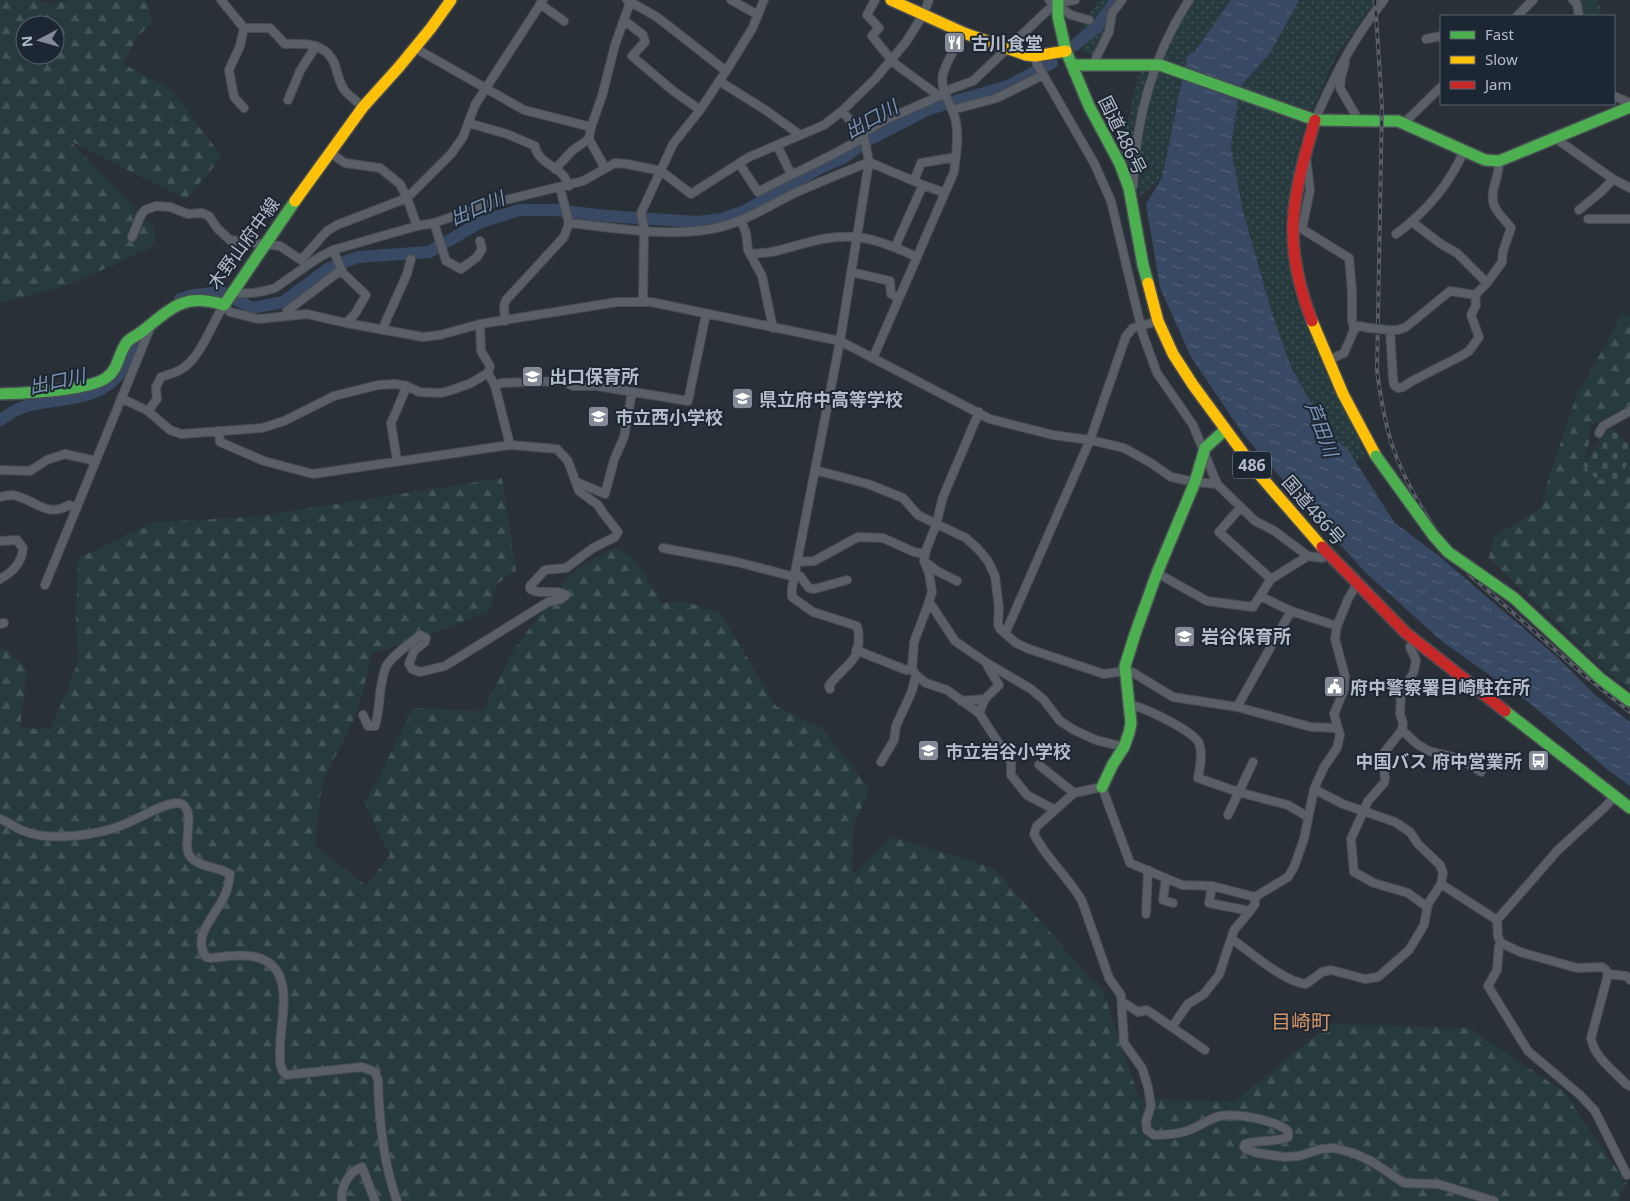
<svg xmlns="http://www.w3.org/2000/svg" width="1630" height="1201" font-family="'Noto Sans','Noto Sans JP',sans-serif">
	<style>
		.green { fill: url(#green-dots) }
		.forest { fill: url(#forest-firs); fill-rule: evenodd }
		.cemetery { fill: url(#cemetery-stones) }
		.water { fill: url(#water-ripples) }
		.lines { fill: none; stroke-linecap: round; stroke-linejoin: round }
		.river { stroke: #384963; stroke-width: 12 }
		.street-casing { stroke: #484c53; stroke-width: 10 }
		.fast-casing { stroke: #484c53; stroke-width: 14 }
		.slow-casing { stroke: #484c53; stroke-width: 14 }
		.jam-casing { stroke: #484c53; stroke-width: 14 }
		.street { stroke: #5a5e66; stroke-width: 8 }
		.fast { stroke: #4caf50; stroke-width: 11 }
		.slow { stroke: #ffc107; stroke-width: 11 }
		.jam { stroke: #c62828; stroke-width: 11 }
		.rail-casing { stroke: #595d64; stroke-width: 4 }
		.rail { stroke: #1d2633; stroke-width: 2; stroke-dasharray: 5.5; stroke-linecap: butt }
		.street-bridge-casing { stroke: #484c53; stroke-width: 10; stroke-linecap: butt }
		.fast-bridge-casing { stroke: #484c53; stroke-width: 14; stroke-linecap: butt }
		.street-bridge { stroke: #5a5e66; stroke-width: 8 }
		.fast-bridge { stroke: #4caf50; stroke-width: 11 }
		.labels { text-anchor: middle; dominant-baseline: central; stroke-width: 4; stroke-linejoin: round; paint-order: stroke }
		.shield { fill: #1d2633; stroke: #878f9c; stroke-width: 1 }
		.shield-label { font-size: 16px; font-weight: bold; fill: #b4bcc9 }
		.poi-label { font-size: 18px; font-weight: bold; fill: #b4bcc9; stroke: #1d2633; text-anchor: start }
		.street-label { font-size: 18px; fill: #b4bcc9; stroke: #1d2633 }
		.water-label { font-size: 19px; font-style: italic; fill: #7c92b1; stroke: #1d2633 }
		.quarter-label { font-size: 20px; fill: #d59563; stroke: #1d2633 }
	</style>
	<defs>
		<pattern id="green-dots" width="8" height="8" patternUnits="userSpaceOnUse" patternTransform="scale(1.25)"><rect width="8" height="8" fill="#273a3e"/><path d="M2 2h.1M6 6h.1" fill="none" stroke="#445559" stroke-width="1.8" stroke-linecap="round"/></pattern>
		<pattern id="forest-firs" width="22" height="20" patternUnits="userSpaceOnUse" patternTransform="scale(1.25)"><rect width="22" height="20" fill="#273a3e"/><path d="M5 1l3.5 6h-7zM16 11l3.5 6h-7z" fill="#445559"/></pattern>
		<pattern id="cemetery-stones" width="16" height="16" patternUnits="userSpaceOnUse" patternTransform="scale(1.25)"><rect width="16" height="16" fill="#273a3e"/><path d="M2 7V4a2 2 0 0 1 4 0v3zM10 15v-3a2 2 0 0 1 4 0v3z" fill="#445559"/></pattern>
		<pattern id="water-ripples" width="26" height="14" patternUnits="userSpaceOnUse" patternTransform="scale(1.25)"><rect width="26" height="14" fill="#384963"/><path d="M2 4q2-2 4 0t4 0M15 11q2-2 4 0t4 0" fill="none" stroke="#526178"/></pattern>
	</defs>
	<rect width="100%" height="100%" fill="#2a3038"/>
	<path class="green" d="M1098 0H1119L1093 58 1072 42Z
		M1194 0H1234L1195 51 1187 56 1162 178 1139 197C1133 127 1155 58 1194 0Z
		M1299 0H1376L1337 54 1302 133 1284 225 1294 296 1366 456 1356 462 1347 448 1332 437 1291 367 1271 310 1243 211 1231 147 1240 87 1269 56Z
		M1144 69 1148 71 1140 104 1130 175 1121 150 1138 76Z"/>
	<path class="forest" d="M0 0H36L52 4 68 0H146L152 23 138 36 123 64 172 90 222 157 186 199 70 141 154 228 155 243 148 249 71 284 0 303ZM25 25H55V55H25Z
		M1579 0H1598L1601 16H1582Z
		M1623 313 1630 317V406L1591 425 1588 450 1583 465 1617 484 1630 458V690L1597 663 1489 558 1494 537 1541 508 1549 477 1576 397Z
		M502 478 516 571 498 583 489 612 412 641 372 653 358 711 322 782 315 845 366 886 390 855 364 802 380 775 413 708 482 711 515 648 565 580 587 562 615 548 635 559 661 603 681 601 720 612 776 706 822 728 870 789 854 824 852 875 892 837 994 868 1091 979 1102 988 1139 1098 1234 1102 1329 1024 1469 1028 1563 1091 1627 1184 1617 1201H0V647L7 650 27 669 20 728 51 729 79 660 76 621 78 558 155 522 253 517Z"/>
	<path class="cemetery" d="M1609 425 1630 446V458L1617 484 1594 477 1583 465 1600 441 1597 439Z"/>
	<path class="water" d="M1231 0H1299L1271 52 1240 87 1231 147 1243 211 1271 310 1291 367 1331 437 1347 448 1394 522 1439 556 1557 657 1595 695 1630 722V786L1608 770 1531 704 1444 643 1365 572 1309 510 1243 434 1191 357 1160 288 1146 204 1162 178 1187 56 1195 51Z"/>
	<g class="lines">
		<path class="river" d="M1075 45 1098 26 1116 0
			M1044 67 1052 63
			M180 299 194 295 222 292 252 308 283 302 329 268 358 257 429 252 481 222 519 210H555L607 216 697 222 721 219 745 211 816 170 845 157 865 142 929 109 1008 86 1036 71
			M0 420C8 415 17 408 27 406 60 397 98 403 121 372 127 364 127 356 131 347 133 342 137 336 140 331"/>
		<defs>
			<path id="street" d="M221 0 244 28H270L285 44C305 43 327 43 335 65 337 72 339 81 343 88 347 95 357 101 363 107
				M627 0 657 17 726 71
				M731 0 758 15
				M875 0 867 15 879 28 872 36 894 63 939 96
				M1049 0 1071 15 1089 20
				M1573 0 1577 4 1579 16
				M540 4 564 21
				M1517 16 1533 0
				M624 20 643 35 645 42 632 56 672 90 700 110
				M1426 39 1441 36
				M415 48 524 110 591 127
				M1035 56 1037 64 1094 163 1111 201 1143 335 1157 373 1193 425 1217 484 1255 521 1273 530 1308 556 1322 558 1329 555
				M1345 63 1341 78 1340 88 1359 121
				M1096 65V58L1109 32 1112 13 1122 0
				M719 81 767 111 800 135
				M1614 96 1630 103
				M288 100 300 71 316 46
				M244 108 234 97 229 70 240 46 244 28
				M952 110 997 98 1043 75
				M1315 120C1335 74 1353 39 1384 0
				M468 123 507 134 535 146C537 161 554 165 563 175 565 177 567 182 569 186
				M1403 124 1441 87
				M861 134 885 120 944 94 951 89 973 81 1048 10 1062 2 1075 0
				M1555 138 1613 179 1630 188
				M777 145 791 174
				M329 152 345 163 380 168 400 184 407 198 417 226
				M1306 157 1310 190 1302 229 1349 258 1352 291V320L1354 330
				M739 163 758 192C793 173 830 158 864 137
				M605 168 589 139 591 127 602 96 615 45 631 0
				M555 169 573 150 589 139
				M914 181 921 163 956 157
				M1131 188 1133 186C1135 121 1153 55 1189 0
				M1579 210 1602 191 1613 179
				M1588 219H1630
				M741 221 746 233 748 250 762 276 773 328
				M1412 222 1441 244 1457 253 1487 283
				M434 223 446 261 461 269 477 257 482 249 480 241
				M569 223C616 228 665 237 711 229 742 224 768 206 795 193 819 182 845 172 869 162L923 185 945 193
				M1396 234C1426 212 1449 185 1464 151
				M132 237 141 215 145 210 156 206 170 207 188 214 202 213 209 216 217 228 230 240 280 246 301 260 327 231 337 225 407 198 451 154 463 137 475 105 543 0
				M895 247 923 185
				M333 250 343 273 366 295 355 314 346 323
				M750 254C760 253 771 253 780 250 807 243 827 235 855 237 875 238 899 249 917 257
				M851 272 890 281 891 294 899 298
				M233 291C244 296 263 292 275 288L318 258 333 250 417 226 434 223 489 204 583 181 615 163 627 164 661 171 691 194 749 157 824 125 842 111 875 79 906 42 923 15 929 0
				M1475 295 1450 291 1406 327 1398 330H1390L1393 379 1394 385 1398 388 1403 387 1412 381 1461 356 1469 351 1479 337 1471 315 1476 305 1475 295 1487 283 1502 262 1503 251 1511 228C1506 220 1497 214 1494 205 1489 191 1500 176 1499 161
				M643 302 644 227 641 213 673 144 700 110 726 71 752 29 764 0
				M289 316 287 311 341 270
				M505 321 504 306 506 300 564 237 569 223 560 188
				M382 330 407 274 411 259
				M873 358 954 172C956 156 959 138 956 122 953 106 939 91 943 74 947 60 956 46 964 33
				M1327 361 1344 353 1354 330 1359 326 1369 328
				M495 386 501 383 562 381 573 386H597L688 401 706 314
				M121 398 148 411 170 430 181 434 262 428 284 421 334 396 378 385 395 384 407 386 419 392 441 393 452 390 471 383 488 373
				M148 411 157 399 156 387 161 377C167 375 175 373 180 370 200 360 212 323 224 305L230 312 258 319 307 314 346 323 423 337 440 335 480 324 617 302H651L840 341 990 419 1053 435 1090 440 1124 448 1151 463 1171 477 1195 482 1217 484
				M979 412 943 497 936 525 926 550 924 561 929 573 932 592 928 605 914 642 912 669 916 675 926 683 947 690 979 713 1011 762V775L1027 795 1055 810
				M219 431 220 442 264 461 313 474 510 445
				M1599 433 1603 426 1630 411
				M397 461 391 423 407 386
				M0 470 30 471 47 460 65 454 96 461
				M815 470 868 484 903 498 918 515 966 538 978 549 988 561 995 576 999 608 998 624 1000 629 1016 643 1029 649 1104 674 1125 671 1132 672 1173 697 1237 707 1311 727 1337 728
				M577 482 605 494 614 460 624 437 632 392
				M0 497C4 496 9 495 12 495 34 498 46 519 69 505L77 508
				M1241 507 1219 532 1271 579
				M0 541 17 540 23 548C22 562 13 572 0 579
				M663 548 737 562 791 576H800L809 588 814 589 847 580
				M798 562 814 561 858 537 883 538 914 552 925 554
				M926 564H928L937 571 957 581
				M1157 573 1207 601 1253 607 1271 579 1308 556
				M1357 584 1348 599 1337 626 1335 639 1345 676 1344 690 1334 714 1340 735 1337 748 1324 767 1314 789 1304 839 1294 867 1288 877 1255 897 1212 886 1182 885 1130 863 1102 787 1074 793 1037 826 1034 834C1046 859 1069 877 1082 901L1109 978 1121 995 1124 1043 1142 1068 1148 1087 1151 1106 1146 1121 1147 1130 1154 1135C1166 1135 1181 1134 1192 1129 1201 1125 1211 1118 1220 1116 1237 1113 1275 1120 1288 1131V1137C1274 1143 1259 1139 1245 1144L1244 1147 1246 1149 1257 1153 1285 1157 1299 1156 1321 1149 1334 1148 1353 1153 1371 1161 1404 1183 1438 1184 1494 1201
				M45 585 151 326
				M1260 596 1291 611 1337 626
				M928 605 932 606 955 641 987 663 1031 689 1044 700 1060 721 1074 730 1096 740 1124 747
				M0 624 4 623
				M1005 634 1090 440 1126 336 1133 328 1158 321
				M1415 640 1410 647 1416 660 1414 671 1401 696 1400 714 1403 723 1402 730 1383 754 1385 779 1384 783 1368 801 1351 839 1354 872 1374 883 1408 893 1423 904H1428
				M856 650 906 670 912 669
				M830 689 829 686C836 675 847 668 854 658 859 651 860 635 857 626L813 612 792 597V588L840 341 869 162 864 137 842 111
				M961 701 985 699
				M1129 705C1143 706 1193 731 1199 743 1203 753 1200 768 1198 778L1238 792 1288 805 1308 817
				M1237 707 1291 611
				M979 713 985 699 999 685 988 667 987 663
				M363 715 368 726H375C381 707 378 685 386 667 390 657 411 643 420 635L426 638 425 642 414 651 409 664 412 669 420 672 445 666 548 602 561 599 566 595C555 588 541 596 530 589V586L545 570 566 568 593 548 615 537 618 532 603 513 598 505 579 491 568 461 557 449 510 445 495 386 488 373 490 366 481 351 480 324
				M1402 730 1417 744 1429 751 1461 759 1481 772
				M881 762 894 740 896 726 912 691 916 675
				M1039 765 1074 793
				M1614 797 1604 808 1558 850 1497 920 1498 937 1501 943 1520 952 1577 968 1602 967 1606 970 1608 974 1605 986 1591 1038C1594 1057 1614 1071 1626 1084L1630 1086
				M1228 815 1253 762
				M0 819C9 822 15 828 24 831 50 842 100 835 125 824 137 820 171 798 182 804 195 811 184 840 188 852 192 867 218 866 230 874 229 882 228 890 224 897 216 915 191 936 206 957L211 958C224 957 238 954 250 956 299 963 280 1017 280 1050 280 1061 279 1068 286 1075L362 1067 375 1072 378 1080C379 1121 383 1162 397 1201
				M1166 878 1163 900 1173 903
				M1441 884 1497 920
				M1212 886 1209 903 1250 911
				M1146 914 1148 870
				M1232 939C1250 952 1284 982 1306 984L1322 972 1331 970 1365 979 1378 977 1409 950 1424 925 1428 904 1441 884 1443 873 1440 865 1418 844 1410 832 1395 822 1343 804 1314 789
				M1501 943 1499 946 1497 970 1488 986 1528 1051 1580 1095 1595 1111 1627 1175
				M1608 974 1626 976 1630 980
				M1123 1006 1126 1004 1138 1012 1147 1010 1205 1050
				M1172 1027 1188 1004 1204 994 1219 975 1234 930 1250 911 1255 904V897
				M342 1201C340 1188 349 1171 362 1167L375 1201"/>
			<path id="fast" d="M1058 0V17L1066 51 1089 106 1120 164 1129 188 1143 265 1148 283
				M1072 65H1160L1315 120 1377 121
				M1385 121H1398L1485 160 1499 161 1630 107
				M0 394C24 393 87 391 106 378 119 369 118 354 127 342 132 337 140 334 145 329 174 306 185 293 224 305L295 201
				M1514 598 1601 679 1630 701
				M1505 711 1630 808
				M1102 787 1113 764 1124 747 1129 733 1131 723 1125 666 1135 634 1157 573 1195 482 1205 448 1225 430"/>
			<path id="slow" d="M891 0 964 33 1026 55 1035 56 1066 51
				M295 201 363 107 399 67 431 28 451 0
				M1148 283 1158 321 1173 354 1193 385 1257 472 1322 547
				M1312 321 1343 394 1376 456"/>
			<path id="jam" d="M1312 321C1281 242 1292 199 1315 120
				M1322 547 1406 633 1505 711"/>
		</defs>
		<use href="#street" class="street-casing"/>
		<use href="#fast" class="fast-casing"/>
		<use href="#slow" class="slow-casing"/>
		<use href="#jam" class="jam-casing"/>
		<use href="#street" class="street"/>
		<use href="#fast" class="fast"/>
		<use href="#slow" class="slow"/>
		<use href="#jam" class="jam"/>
		<defs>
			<path id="rail" d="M1375 0 1382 106 1377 370C1380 395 1384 418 1391 442 1406 488 1439 540 1471 576L1585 676 1630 712"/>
		</defs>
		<use href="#rail" class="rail-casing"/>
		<use href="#rail" class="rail"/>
		<defs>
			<path id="street-bridge" d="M1369 328 1390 330"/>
			<path id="fast-bridge" d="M1376 456 1433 535 1448 552 1514 598"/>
		</defs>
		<use href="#street-bridge" class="street-bridge-casing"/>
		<use href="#fast-bridge" class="fast-bridge-casing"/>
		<use href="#street-bridge" class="street-bridge"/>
		<use href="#fast-bridge" class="fast-bridge"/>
	</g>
	<defs>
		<symbol id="restaurant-square" viewBox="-11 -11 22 22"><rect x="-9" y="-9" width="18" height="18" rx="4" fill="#848b96" stroke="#1d2633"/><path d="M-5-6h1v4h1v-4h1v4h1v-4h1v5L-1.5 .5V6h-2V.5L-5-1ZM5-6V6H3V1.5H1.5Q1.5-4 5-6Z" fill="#fff"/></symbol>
		<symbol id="school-square" viewBox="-11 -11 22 22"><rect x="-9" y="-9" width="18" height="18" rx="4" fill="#848b96" stroke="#1d2633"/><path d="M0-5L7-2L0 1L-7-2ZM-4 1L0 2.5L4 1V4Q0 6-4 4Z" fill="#fff"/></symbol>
		<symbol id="civic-square" viewBox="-11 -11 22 22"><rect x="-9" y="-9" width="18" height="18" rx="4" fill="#848b96" stroke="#1d2633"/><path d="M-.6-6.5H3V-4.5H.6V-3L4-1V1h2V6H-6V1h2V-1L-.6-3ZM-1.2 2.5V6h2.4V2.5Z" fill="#fff"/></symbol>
		<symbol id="bus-square" viewBox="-11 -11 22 22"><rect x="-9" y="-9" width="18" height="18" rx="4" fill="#848b96" stroke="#1d2633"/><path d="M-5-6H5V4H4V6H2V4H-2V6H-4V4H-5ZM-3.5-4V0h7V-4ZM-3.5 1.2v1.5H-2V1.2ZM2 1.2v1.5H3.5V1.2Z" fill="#fff"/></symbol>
	</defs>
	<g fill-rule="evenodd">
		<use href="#restaurant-square" x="942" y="30" width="25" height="25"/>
		<use href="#school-square" x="520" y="364" width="25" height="25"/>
		<use href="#school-square" x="730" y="386" width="25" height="25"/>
		<use href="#school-square" x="586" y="404" width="25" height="25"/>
		<use href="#school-square" x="1172" y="624" width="25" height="25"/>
		<use href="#civic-square" x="1322" y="674" width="25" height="25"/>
		<use href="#school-square" x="916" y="738" width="25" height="25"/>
		<use href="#bus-square" x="1526" y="748" width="25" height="25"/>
	</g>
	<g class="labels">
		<rect class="shield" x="1233" y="451.5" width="38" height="27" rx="4"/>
		<g class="shield-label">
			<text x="1252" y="465">486</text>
		</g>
		<g class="poi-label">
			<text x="971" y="43">古川食堂</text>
			<text x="549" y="376">出口保育所</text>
			<text x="759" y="399">県立府中高等学校</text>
			<text x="615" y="417">市立西小学校</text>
			<text x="1201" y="636">岩谷保育所</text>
			<text x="1350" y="687">府中警察署目崎駐在所</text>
			<text x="945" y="751">市立岩谷小学校</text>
			<text x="1522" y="761" text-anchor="end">中国バス 府中営業所</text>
		</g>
		<g class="street-label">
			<text transform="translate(1123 135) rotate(64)">国道486号</text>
			<text transform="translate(243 243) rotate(-54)">木野山府中線</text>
			<text transform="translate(1314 510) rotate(49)">国道486号</text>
		</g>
		<g class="water-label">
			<text transform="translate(871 119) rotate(-29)">出口川</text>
			<text transform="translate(477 208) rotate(-23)">出口川</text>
			<text transform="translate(57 381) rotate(-12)">出口川</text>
			<text transform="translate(1322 429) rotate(69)">芦田川</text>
		</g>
		<g class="quarter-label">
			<text x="1301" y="1021">目崎町</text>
		</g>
	</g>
	<rect x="1440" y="15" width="175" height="90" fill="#1d2633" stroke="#59626f"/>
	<rect x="1450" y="31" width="25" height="8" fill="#4caf50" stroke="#59626f"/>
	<text x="1485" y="40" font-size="15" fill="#b4bcc9">Fast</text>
	<rect x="1450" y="56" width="25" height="8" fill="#ffc107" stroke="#59626f"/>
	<text x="1485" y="65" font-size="15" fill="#b4bcc9">Slow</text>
	<rect x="1450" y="81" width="25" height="8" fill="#c62828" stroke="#59626f"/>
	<text x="1485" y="90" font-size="15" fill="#b4bcc9">Jam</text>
	<g transform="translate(40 40) rotate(264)"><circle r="24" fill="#1d2633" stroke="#59626f"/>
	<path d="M0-4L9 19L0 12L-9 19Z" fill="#848b96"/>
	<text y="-8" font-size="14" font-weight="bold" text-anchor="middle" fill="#b4bcc9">N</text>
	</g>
</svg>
